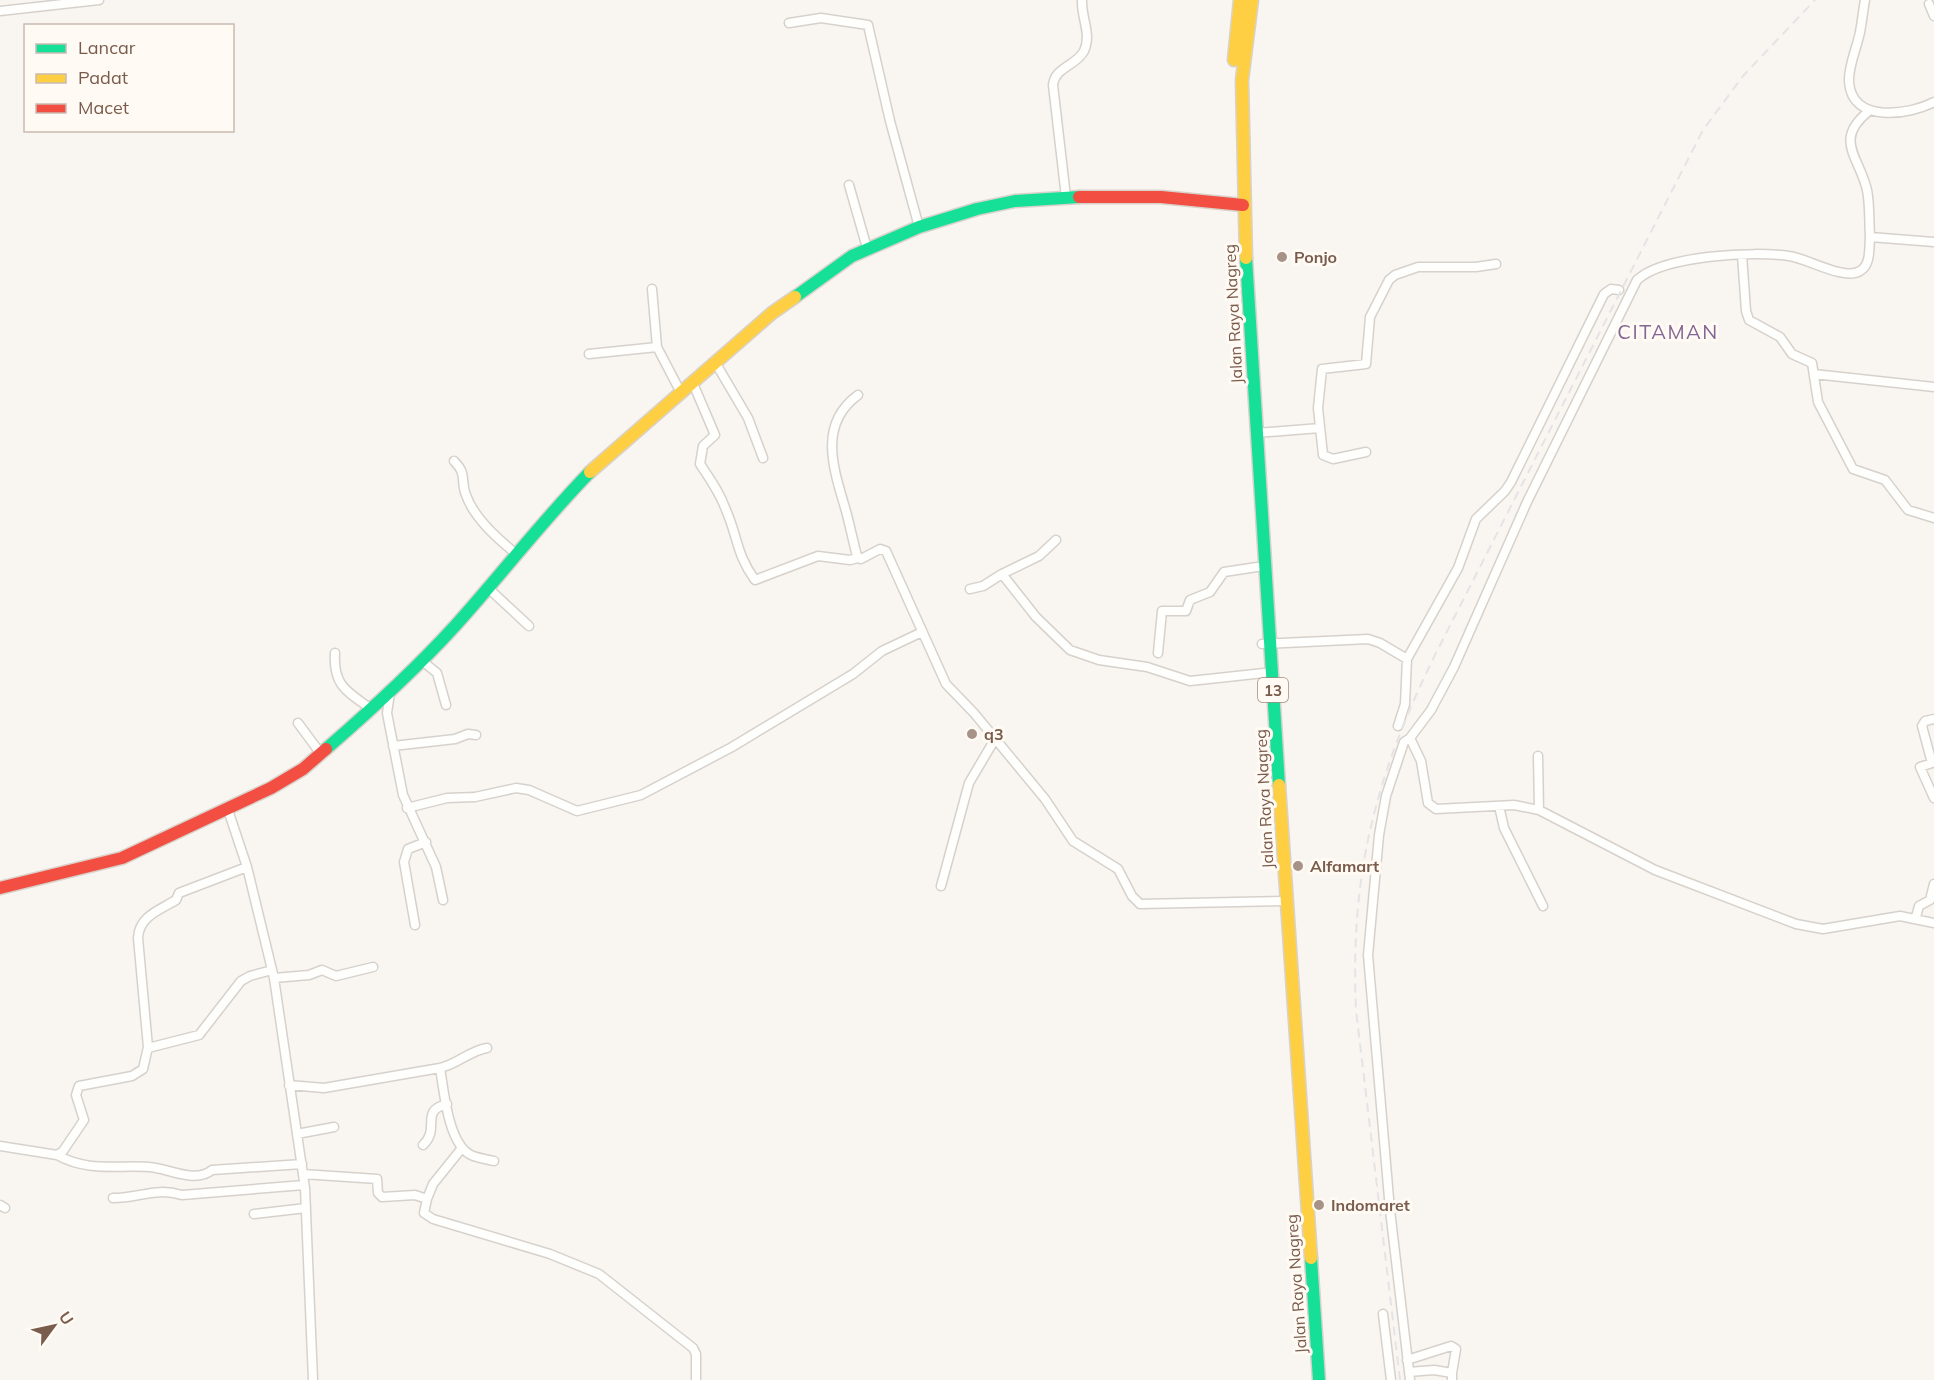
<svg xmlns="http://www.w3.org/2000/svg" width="1934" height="1380" font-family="Mulish,sans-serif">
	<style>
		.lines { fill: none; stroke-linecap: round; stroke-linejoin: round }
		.street-casing { stroke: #d7d1cb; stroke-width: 11 }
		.fast-casing { stroke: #d9d2cb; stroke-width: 15 }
		.slow-casing { stroke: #d9d2cb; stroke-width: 15 }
		.jam-casing { stroke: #d9d2cb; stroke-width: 15 }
		.street { stroke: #fefefd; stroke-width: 8 }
		.fast { stroke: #16e098; stroke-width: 12 }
		.slow { stroke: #ffcf43; stroke-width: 12 }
		.jam { stroke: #f24e42; stroke-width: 12 }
		.rail { stroke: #e6e3e7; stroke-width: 2; stroke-dasharray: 9 6; stroke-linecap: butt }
		.poi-dot { fill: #a69286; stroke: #fffaf3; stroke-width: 2 }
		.labels { text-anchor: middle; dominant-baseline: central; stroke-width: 6; stroke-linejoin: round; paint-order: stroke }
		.shield { fill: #fffaf3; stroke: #a28b7f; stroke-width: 1.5 }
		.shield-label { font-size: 15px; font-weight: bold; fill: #7a5c4d }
		.poi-label { font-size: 16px; font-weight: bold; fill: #7a5c4d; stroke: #fffaf3; text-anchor: start }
		.street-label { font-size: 16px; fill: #7a5c4d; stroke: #fffaf3 }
		.quarter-label { font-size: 20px; letter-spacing: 1.5px; fill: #846695; stroke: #fffaf3 }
	</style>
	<rect width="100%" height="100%" fill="#f9f5f0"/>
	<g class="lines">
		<defs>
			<path id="street" d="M1865 0C1863 11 1862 22 1860 32 1857 48 1848 66 1849 82 1852 124 1909 115 1934 102
				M1929 4 1934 16
				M0 11 99 0
				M789 23 821 18 868 25 890 121 919 227
				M1869 111C1833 140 1859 156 1867 190 1870 205 1869 222 1870 237L1934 242
				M849 185 867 248
				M1066 197 1053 85C1055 67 1076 66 1084 51 1092 34 1081 18 1082 0
				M1742 255 1746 311 1749 320 1780 337 1792 354 1812 363 1818 402 1853 469 1885 480 1908 510 1934 518
				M652 289 657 347
				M589 354 657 347 680 391
				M715 362 748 418 763 458
				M1814 374 1934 387
				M692 381 715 435 703 446 700 464C710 479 720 493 726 510 738 537 736 554 755 580L818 556 850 560 858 558
				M858 395C817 425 834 470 846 511 850 526 853 541 857 556L861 559 880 549 886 551 946 684 974 713 1045 799 1073 841 1118 869 1132 896 1140 904 1286 901
				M1256 433 1320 428
				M1366 452 1333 459 1323 455 1318 408 1322 369 1366 364 1370 317 1389 280 1395 275 1418 267H1476L1496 264
				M454 461C468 475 460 481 466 495 474 518 497 538 515 553
				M1002 574 1039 556 1056 540
				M487 587 529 626
				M970 589 983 586 1002 574 1036 617 1070 650 1099 660 1147 667 1190 681 1264 673
				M1262 644 1368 639 1380 643 1407 659
				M335 653C333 685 346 691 370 708
				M1158 653 1162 611H1186L1190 600 1210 592 1224 572 1257 567
				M421 660 437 673 446 705
				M390 693 387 713 403 795 436 867 443 900
				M1934 719 1925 721 1922 726 1932 763 1920 767 1934 798
				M298 723 321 754
				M1398 726 1405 704 1407 659 1458 568 1476 519 1505 491 1511 482 1604 294 1611 289 1619 290
				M1410 738 1421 761 1428 803 1436 809 1514 805 1539 810 1655 870 1796 924 1823 929 1900 916 1934 923
				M393 746 455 739 468 734 476 735
				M1538 756 1539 810
				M1499 806 1504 828 1543 906
				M227 807 247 867 274 978 305 1188 313 1380
				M407 808 447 798 475 797 516 788 529 790 577 811 641 795 732 747 853 674 882 651 922 632
				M941 886 969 783 995 739
				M1916 917 1919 906 1930 900 1934 884
				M415 925 404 862 408 849 426 842
				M274 978 309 975 322 970 336 976 373 967
				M148 1048 199 1035 241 981 250 976 272 970
				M440 1068C444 1091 448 1144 471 1155 477 1158 486 1159 494 1161
				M289 1085 324 1088 440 1068C458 1064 469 1051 487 1048
				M297 1134 334 1127
				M423 1145C441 1128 419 1111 447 1104
				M0 1146 57 1155 63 1151 84 1120 76 1095 79 1086 132 1076 143 1069 148 1047 138 938C139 916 160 910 176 900L179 893 247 867
				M57 1155C88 1172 115 1165 149 1167 168 1168 195 1184 212 1170L302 1164
				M303 1174 377 1179 378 1193 382 1197 415 1195 427 1199 424 1213 433 1219 550 1254 599 1274 693 1348 696 1354V1380
				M113 1198C140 1198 155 1187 182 1195L304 1185
				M427 1199 433 1184 462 1148
				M0 1205 5 1208
				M254 1214 306 1208
				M1383 1314 1391 1380
				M1407 1360 1451 1346 1456 1349 1452 1373
				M1409 1372 1434 1370 1452 1373V1380
				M1410 1380 1390 1210 1368 955 1379 835 1386 796 1404 742 1410 738 1431 710 1454 667 1527 502 1637 280C1664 255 1754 251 1789 256 1807 258 1844 281 1860 271 1871 265 1869 248 1870 237"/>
			<path id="fast" d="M1246 258 1279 785
				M795 297 852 256 919 227 977 209 1015 201 1079 197
				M326 749C371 710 415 670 455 626 501 575 542 521 590 472
				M1311 1258 1319 1380"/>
			<path id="slow" d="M1234 60 1240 0
				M1246 258 1242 80 1252 0
				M590 472 772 313 795 297
				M1279 785 1311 1258"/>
			<path id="jam" d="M1079 197H1161L1243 205
				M0 888 122 858 271 788 303 769 326 749"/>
		</defs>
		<use href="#street" class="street-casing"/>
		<use href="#fast" class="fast-casing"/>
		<use href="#slow" class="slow-casing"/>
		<use href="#jam" class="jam-casing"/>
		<use href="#street" class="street"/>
		<use href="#fast" class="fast"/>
		<use href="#slow" class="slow"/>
		<use href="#jam" class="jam"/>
		<path class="rail" d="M1400 1380 1356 1010C1350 874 1375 777 1435 655L1703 130 1743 76 1815 0"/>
	</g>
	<g class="poi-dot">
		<circle cx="1282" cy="257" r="6"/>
		<circle cx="972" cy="734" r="6"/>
		<circle cx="1298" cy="866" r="6"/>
		<circle cx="1319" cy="1205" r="6"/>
	</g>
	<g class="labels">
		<rect class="shield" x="1258" y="678" width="30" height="24" rx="4.5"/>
		<g class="shield-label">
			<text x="1273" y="690">13</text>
		</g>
		<g class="poi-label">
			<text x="1294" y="257">Ponjo</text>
			<text x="984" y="734">q3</text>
			<text x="1310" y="866">Alfamart</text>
			<text x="1331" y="1205">Indomaret</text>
		</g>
		<g class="street-label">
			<text transform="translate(1233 314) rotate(-93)">Jalan Raya Nagreg</text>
			<text transform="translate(1264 799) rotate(-93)">Jalan Raya Nagreg</text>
			<text transform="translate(1296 1284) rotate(-94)">Jalan Raya Nagreg</text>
		</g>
		<g class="quarter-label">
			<text x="1668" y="331">CITAMAN</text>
		</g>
	</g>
	<rect x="24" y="24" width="210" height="108" fill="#fffaf3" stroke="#cabbb1" stroke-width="1.5"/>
	<rect x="36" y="44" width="30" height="9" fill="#16e098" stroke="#cabbb1" stroke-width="1.5"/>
	<text x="78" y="54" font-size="18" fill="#7a5c4d">Lancar</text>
	<rect x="36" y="74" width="30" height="9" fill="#ffcf43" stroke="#cabbb1" stroke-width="1.5"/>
	<text x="78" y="84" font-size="18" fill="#7a5c4d">Padat</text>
	<rect x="36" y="104" width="30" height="9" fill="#f24e42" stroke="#cabbb1" stroke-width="1.5"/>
	<text x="78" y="114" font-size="18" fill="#7a5c4d">Macet</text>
	<g transform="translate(54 1326) rotate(57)" stroke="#fffaf3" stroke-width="4.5" paint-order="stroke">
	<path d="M0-4.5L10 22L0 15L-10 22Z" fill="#7a5c4d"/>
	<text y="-9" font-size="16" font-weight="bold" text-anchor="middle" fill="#7a5c4d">U</text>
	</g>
</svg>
